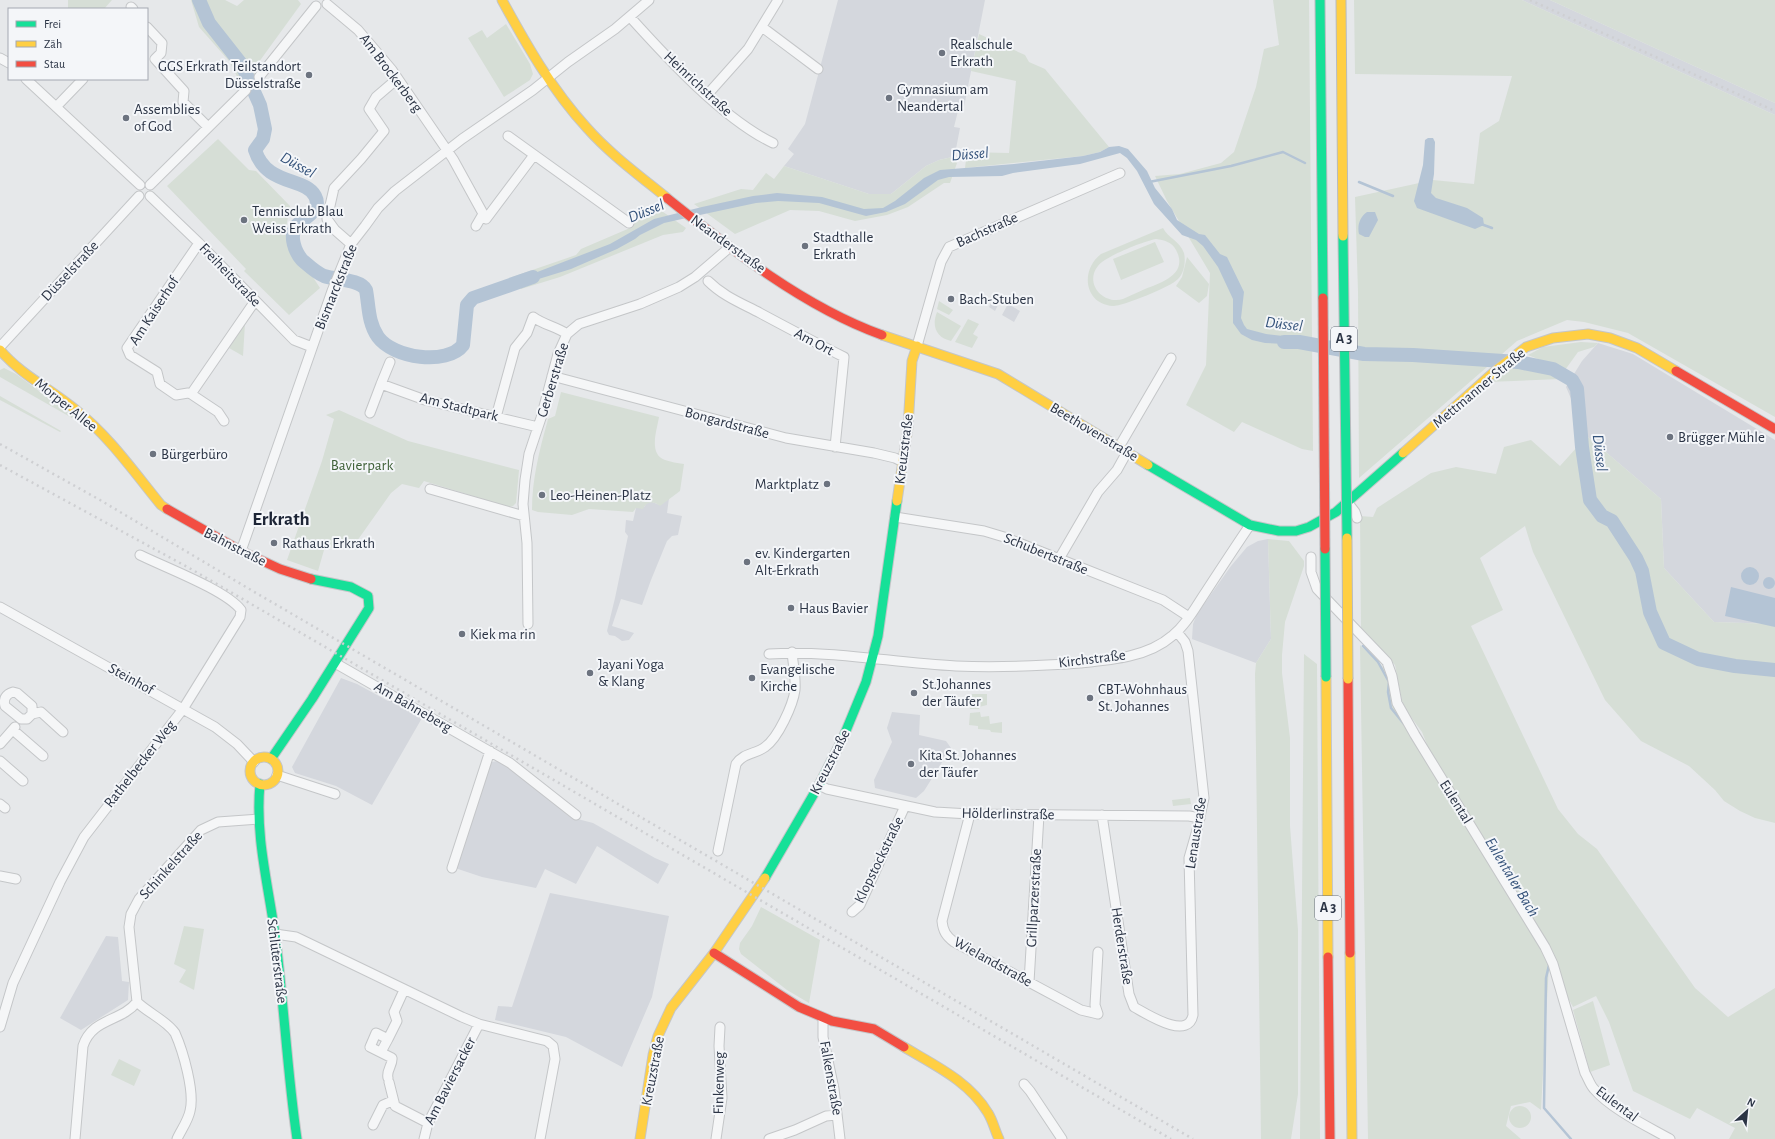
<svg xmlns="http://www.w3.org/2000/svg" width="1775" height="1139" font-family="'Alegreya Sans',sans-serif">
	<style>
		.built { fill: #d4d7dd }
		.green { fill: #d6ded6; fill-rule: evenodd }
		.water { fill: #b4c4d5 }
		.lines { fill: none; stroke-linecap: round; stroke-linejoin: round }
		.stream { stroke: #b4c4d5; stroke-width: 2.5 }
		.river { stroke: #b4c4d5; stroke-width: 14 }
		.street-casing { stroke: #c4c6c8; stroke-width: 11 }
		.fast-casing { stroke: #c4c6c8; stroke-width: 11 }
		.slow-casing { stroke: #c4c6c8; stroke-width: 11 }
		.jam-casing { stroke: #c4c6c8; stroke-width: 11 }
		.street { stroke: #f5f6f7; stroke-width: 9 }
		.fast { stroke: #16e098; stroke-width: 9 }
		.slow { stroke: #ffcf43; stroke-width: 9 }
		.jam { stroke: #f24e42; stroke-width: 9 }
		.rail { stroke: #cecfd2; stroke-width: 2.5; stroke-dasharray: 2 4; stroke-linecap: butt }
		.fast-bridge-casing { stroke: #b8bbbf; stroke-width: 11; stroke-linecap: butt }
		.slow-bridge-casing { stroke: #b8bbbf; stroke-width: 11; stroke-linecap: butt }
		.jam-bridge-casing { stroke: #b8bbbf; stroke-width: 11; stroke-linecap: butt }
		.fast-bridge { stroke: #16e098; stroke-width: 9 }
		.slow-bridge { stroke: #ffcf43; stroke-width: 9 }
		.jam-bridge { stroke: #f24e42; stroke-width: 9 }
		.poi-dot { fill: #6c737f; stroke: #f4f6f9; stroke-width: 1.5 }
		.labels { text-anchor: middle; dominant-baseline: central; stroke-width: 4; stroke-linejoin: round; paint-order: stroke }
		.shield { fill: #f4f6f9; stroke: #676e7b; stroke-width: 1 }
		.shield-label { font-size: 14px; font-weight: bold; fill: #2b3445 }
		.poi-label { font-size: 15px; fill: #2b3445; stroke: #f4f6f9; text-anchor: start }
		.street-label { font-size: 15px; fill: #2b3445; stroke: #f4f6f9 }
		.park-label { font-size: 15px; fill: #3f6138; stroke: #f4f6f9 }
		.water-label { font-size: 16px; font-style: italic; fill: #34527a; stroke: #f4f6f9 }
		.district-label { font-size: 19px; font-weight: bold; fill: #1d2536; stroke: #f4f6f9 }
	</style>
	<rect width="100%" height="100%" fill="#e6e8ea"/>
	<path class="built" d="M838 0H985L963 112 958 111 954 127 960 128 955 154 952 157 939 160 926 166 891 194H869L784 166 794 154 788 149 805 124Z
		M1522 0H1550L1775 103V115Z
		M994 297 1000 301 995 311 989 307Z
		M1008 304 1020 311 1014 322 1002 315Z
		M1598 343 1633 354 1775 440V624L1714 622 1664 568 1661 499 1587 436 1566 387 1582 361Z
		M669 498 667 513 682 516 678 535 672 536 667 541 651 580 642 605 621 599 612 626 634 633 629 640 622 641 615 636 609 635 607 631 615 598 628 536 625 532 626 520 633 521 636 508 644 507 647 503 652 502 660 505Z
		M1268 539 1271 639 1256 663 1192 639 1193 624 1197 614 1231 566 1247 547 1258 541Z
		M341 678 357 684 388 701 390 697 422 718 372 805 336 786 295 773 292 767Z
		M892 712 920 715 919 735 946 741 951 748 924 791 916 798 875 788 874 780 892 742 887 728Z
		M497 761 509 767 538 789 570 817 593 823 655 858 669 864 658 884 597 846 576 884 545 869 536 888 482 877 455 868 490 766 492 762Z
		M550 893 669 916 652 997 622 1067 566 1037 495 1020 498 1006 512 1007Z
		M106 936 118 937 122 981 129 982 128 1000 81 1030 60 1018Z"/>
	<path class="green" d="M68 0H112L104 9H68Z
		M191 0H225L237 6 244 0H298L301 4 256 66 255 73 243 88 229 61 199 27Z
		M1273 0H1309L1313 451 1302 449 1242 422 1234 432 1186 405 1206 365 1210 273 1167 201 1155 176 1180 174 1221 163 1234 152 1256 87 1264 49 1279 45Z
		M1354 0H1522L1775 115V417L1628 333 1584 322 1567 320 1517 341 1359 478 1358 291 1355 197 1433 180 1474 184 1480 133 1499 121 1512 76 1355 74Z
		M1550 0H1775V103Z
		M506 24 530 64 533 74 530 80 504 97 468 38 482 30 487 38Z
		M979 34 1025 55 1029 62 1045 69 1109 147 1100 152 1083 156 965 168 967 152 1009 153 1016 81 971 71Z
		M218 139 249 170 256 171 290 206 285 234 320 288 289 315 244 271 246 269 167 186Z
		M952 157 957 163 950 183H944L908 207 887 215 855 221 819 211 790 210 735 234 694 204 741 189 753 190 766 173 774 179 784 166 869 194H891L926 166 939 160Z
		M656 207 686 228 683 232 663 235 560 277 521 289 512 277 576 255 581 249 630 228 641 213Z
		M1163 228C1168 238 1180 241 1184 253 1186 262 1184 273 1178 279 1171 287 1123 306 1113 306 1084 304 1080 270 1101 254ZM1156 239C1164 240 1172 242 1176 250 1189 274 1161 283 1145 289 1138 292 1130 296 1123 299 1103 305 1084 283 1098 266 1104 257 1144 241 1156 239Z
		M1155 242 1164 262 1121 280 1113 259Z
		M1187 257 1209 284 1207 296 1199 303 1176 286 1182 277Z
		M939 301 953 310 949 315 937 309Z
		M937 312 961 326 951 341C937 338 931 327 937 312Z
		M968 319 979 324 973 334 978 337 972 348 955 342Z
		M245 323 243 356 229 348Z
		M1581 342 1598 343 1594 347 1578 352 1565 370 1528 355 1543 347Z
		M1511 365 1555 375 1560 379 1488 382Z
		M4 368 16 374 73 416 72 418 0 377V370Z
		M561 392 659 417C657 430 648 454 665 460 671 462 677 463 684 464L680 491 660 506C653 500 646 502 643 509L636 508 633 512 589 509 572 515 538 512 532 510C532 480 539 452 547 423L548 419 555 416Z
		M0 396 61 431 60 432 0 400Z
		M339 410 408 441 519 470 516 503 513 506 509 507 424 481 419 488 402 484 391 493 357 541 348 546 341 548H327L324 550 318 571 287 560 322 461 334 419 326 415Z
		M1587 436 1661 499 1664 568 1714 622 1775 624V823L1755 818 1740 811 1724 801 1715 790 1689 766 1641 741 1605 700 1533 552 1525 526 1480 558 1503 610 1471 626 1558 809 1578 834 1597 849 1695 988 1728 1017 1775 988V1139H1729L1735 1128 1697 1108 1690 1119 1633 1091 1609 1022 1596 996 1573 1007 1549 964 1541 1110 1530 1102 1511 1106 1506 1126 1521 1139H1368L1360 645 1384 668 1396 713 1407 726 1422 756 1430 752 1422 732 1408 713 1402 701 1395 665 1361 630 1360 516 1373 517 1377 508 1431 473 1456 467 1496 474 1504 447 1531 440 1560 466Z
		M1268 539 1289 541 1304 561V566L1285 622 1282 655V673L1290 738V826L1298 930V1094L1291 1139H1261L1255 674 1256 663 1271 639Z
		M1304 654 1317 664 1320 1139H1300Z
		M972 694H987V705L979 707V709H970Z
		M980 712 981 717 989 716 990 724 1002 722V733L991 732 990 730 978 729V726L969 725 970 713Z
		M1190 798 1191 804 1173 806 1172 800Z
		M761 907 820 940 809 1003 787 990 741 954 739 949 740 943 752 926Z
		M184 926 204 929 194 990 179 982 186 970 174 964Z
		M1593 1001 1610 1065 1590 1072 1573 1010Z
		M119 1059 141 1070 134 1086 111 1075Z
		M1509 1117a11 11 0 1 1 22 0a11 11 0 1 1-22 0Z"/>
	<path class="water" d="M1428 138H1433L1435 142 1434 174 1431 193 1436 198 1467 208 1483 218 1484 225 1475 229 1417 208 1414 201 1423 165 1425 140Z
		M1119 146 1128 149 1147 171 1155 188 1172 209 1177 220 1199 234 1205 235 1220 254 1227 257 1244 292 1241 318 1244 325 1247 329 1266 334 1283 336 1300 335 1303 345 1265 343 1252 340 1241 334 1233 323V299L1218 267 1203 246 1196 240 1182 235 1154 204 1137 171 1127 158 1120 153 1080 164 1013 173 1002 176 949 177 938 180 905 204 886 212 866 216 819 203 778 201 756 203 709 213 664 223 640 235 635 239 617 249 571 269 516 286 514 281 610 244 654 219 702 207 753 196 777 193 822 197 864 209 883 208 895 201 924 178 940 170 1014 164 1083 156 1100 152 1109 147Z
		M1367 212H1375L1378 220 1369 237H1365L1359 234C1357 225 1360 217 1367 212Z
		M1741 576a9 9 0 1 1 18 0a9 9 0 1 1-18 0Z
		M1763 583a6 6 0 1 1 12 0a6 6 0 1 1-12 0Z
		M1731 587 1775 598V627L1725 616Z"/>
	<g class="lines">
		<path class="stream" d="M1149 182 1231 166 1283 152 1305 163
			M1359 182 1393 196
			M1481 224 1492 228
			M1363 646 1378 662 1389 682 1388 692 1391 708 1404 724
			M1548 962 1549 965 1546 978 1544 1108 1571 1139"/>
		<path class="river" d="M199 0 209 23 242 65 260 105 265 129 263 139 255 150C266 186 305 177 315 196 323 211 303 218 296 226 289 236 295 252 302 260 309 266 316 273 324 276 336 280 360 279 366 290 369 306 368 323 378 337 393 358 447 366 463 345L467 305 473 298 533 277
			M1284 342H1299L1364 354 1413 355 1518 362 1553 369 1572 380 1577 389 1582 447 1590 500 1602 516 1612 521 1636 558 1642 571 1650 612 1664 643 1698 659 1735 666 1775 670"/>
		<defs>
			<path id="street" d="M327 4 358 30 392 70 453 159 486 219 534 155
				M131 7 133 9
				M630 17C667 58 723 119 773 143
				M147 27 162 43 161 53 155 59 184 91 183 102 208 127
				M762 27 818 69
				M0 58 9 63
				M259 77 316 6
				M26 79 140 185
				M707 95 748 49 778 0
				M56 107 83 79
				M508 136 629 223
				M150 185 246 90
				M150 196 199 243 294 340 312 347
				M476 226 483 214
				M199 243 127 348 130 355 157 372 160 384 176 395 188 393 191 394 255 301
				M351 244 335 230 327 219 334 188 361 159 384 131 369 109 376 97 397 79
				M708 281C723 296 741 303 760 313 788 328 816 343 844 357L835 447
				M917 346 941 262 949 247 1120 173
				M0 347 139 196
				M390 362 381 384 425 400 538 427
				M552 376 786 438 874 453 895 458 903 462
				M191 394 218 412 224 421
				M370 413 381 384
				M496 417 515 348 527 333 533 317C544 325 557 327 567 334
				M1119 447 1171 358
				M430 489 524 516
				M1348 503 1355 512 1357 518
				M895 517 984 531 1004 537 1163 600 1189 617
				M241 551 332 291 351 244 365 226 378 208 395 191 462 139 533 90 568 62 615 29 649 0
				M1311 557V572L1317 589 1387 662 1392 676 1397 703 1415 735 1545 947 1553 964 1585 1073C1588 1078 1590 1085 1594 1089 1611 1109 1647 1126 1670 1139
				M1059 559 1098 492 1117 470 1127 452
				M0 607 215 727 237 744 254 762
				M528 624 527 543 523 504 525 480 529 454 541 418 558 354 567 334 579 324 640 304 679 287 695 277 730 247
				M769 654C835 650 892 663 956 666 998 668 1039 666 1080 663 1111 660 1148 657 1172 636 1186 625 1195 608 1205 593 1220 570 1235 547 1250 525
				M335 663 510 763 576 815
				M13 692 17 693 32 706V714L27 719H21L5 706C3 699 6 694 13 692Z
				M32 714 41 712 63 732
				M13 730 43 756
				M0 744 15 727
				M0 761 23 781
				M277 775 335 794
				M819 785 827 789 935 812 970 814 1189 816 1200 818
				M0 804 5 808
				M970 814 942 921C943 931 946 936 954 942L1081 1010 1098 1014
				M1102 815 1129 994 1134 1007C1147 1014 1188 1041 1193 1015L1189 858 1197 830 1204 798 1188 651 1185 642 1177 632
				M718 851 736 764C743 753 756 754 765 747 778 738 793 705 795 690 796 678 793 664 792 652
				M452 868 490 751
				M0 876 16 879
				M852 912 860 905 905 806
				M275 934 296 937 462 1017 479 1024 547 1041 553 1046 555 1059 540 1139
				M1098 952 1095 1005 1098 1014
				M1029 982 1039 815
				M823 1018V1037L834 1089 840 1139
				M0 1027 13 983 60 882 84 837 183 709 240 617 241 610C226 590 164 567 140 555
				M388 1039 397 1021 394 1012 404 990
				M381 1052 388 1039 376 1033 370 1047 392 1058C393 1065 386 1070 388 1078
				M389 1082 395 1106 428 1123
				M1024 1084 1030 1091 1062 1139
				M373 1125 383 1105 392 1101
				M75 1139 83 1046C92 1018 121 1022 137 1002
				M177 1139C181 1130 188 1121 190 1111 195 1092 183 1051 175 1033 166 1020 148 1013 137 1002L129 927 131 914 139 899 201 830 218 822 258 819
				M424 1139 428 1123 479 1024
				M716 1139 722 1098 719 1046 720 1027
				M769 1139 795 1130 826 1116 837 1115"/>
			<path id="fast" d="M1148 465 1250 525 1279 531H1296L1309 527 1336 512 1403 453
				M271 759 312 699 369 608 368 596 351 587 311 579
				M260 784C255 835 268 884 275 934 284 1002 287 1071 297 1139
				M765 878 819 785 843 738 866 682 878 636 897 501"/>
			<path id="slow" d="M502 0C526 44 552 90 587 128 610 154 640 176 667 198
				M882 335 998 374 1148 465
				M0 350C21 375 51 389 76 410 109 436 134 472 161 505L167 509
				M1403 453 1495 371 1526 347 1553 338 1588 334 1610 338 1637 348 1676 371
				M897 501 908 427 912 361 917 346
				M1326 677 1328 957
				M250 771a14 14 0 1 1 28 0a14 14 0 1 1-28 0Z
				M1350 953 1352 1139
				M904 1047C934 1065 969 1081 988 1113 993 1121 995 1131 999 1139
				M640 1139 653 1055 658 1036 671 1008 714 953 765 878"/>
			<path id="jam" d="M667 198C732 250 804 307 882 335
				M1676 371 1775 429
				M167 509 243 552 280 569 311 579
				M1348 679 1350 953
				M714 953 799 1007 832 1021 874 1029 904 1047
				M1328 957 1330 1139"/>
		</defs>
		<use href="#street" class="street-casing"/>
		<use href="#fast" class="fast-casing"/>
		<use href="#slow" class="slow-casing"/>
		<use href="#jam" class="jam-casing"/>
		<use href="#street" class="street"/>
		<use href="#fast" class="fast"/>
		<use href="#slow" class="slow"/>
		<use href="#jam" class="jam"/>
		<path class="rail" d="M1530 0 1775 111
			M0 444 100 500 251 590 1193 1139
			M0 465 191 569 1171 1139"/>
		<defs>
			<path id="fast-bridge" d="M1320 0 1323 298
				M1343 236 1347 538
				M1325 549 1326 677"/>
			<path id="slow-bridge" d="M1341 0 1343 236
				M1347 538 1348 679"/>
			<path id="jam-bridge" d="M1323 298 1325 549"/>
		</defs>
		<use href="#fast-bridge" class="fast-bridge-casing"/>
		<use href="#slow-bridge" class="slow-bridge-casing"/>
		<use href="#jam-bridge" class="jam-bridge-casing"/>
		<use href="#fast-bridge" class="fast-bridge"/>
		<use href="#slow-bridge" class="slow-bridge"/>
		<use href="#jam-bridge" class="jam-bridge"/>
	</g>
	<g class="poi-dot">
		<circle cx="942" cy="53" r="4"/>
		<circle cx="309" cy="75" r="4"/>
		<circle cx="889" cy="98" r="4"/>
		<circle cx="126" cy="118" r="4"/>
		<circle cx="244" cy="220" r="4"/>
		<circle cx="805" cy="246" r="4"/>
		<circle cx="951" cy="299" r="4"/>
		<circle cx="1670" cy="437" r="4"/>
		<circle cx="153" cy="454" r="4"/>
		<circle cx="827" cy="484" r="4"/>
		<circle cx="542" cy="495" r="4"/>
		<circle cx="274" cy="543" r="4"/>
		<circle cx="747" cy="562" r="4"/>
		<circle cx="791" cy="608" r="4"/>
		<circle cx="462" cy="634" r="4"/>
		<circle cx="590" cy="673" r="4"/>
		<circle cx="752" cy="678" r="4"/>
		<circle cx="914" cy="693" r="4"/>
		<circle cx="1090" cy="698" r="4"/>
		<circle cx="911" cy="764" r="4"/>
	</g>
	<g class="labels">
		<g class="shield">
			<rect x="1331" y="327" width="26" height="24" rx="3"/>
			<rect x="1315" y="896" width="26" height="24" rx="3"/>
		</g>
		<g class="shield-label">
			<text x="1344" y="339">A 3</text>
			<text x="1328" y="908">A 3</text>
		</g>
		<g class="poi-label">
			<text x="950" y="44">Realschule<tspan x="950" dy="17">Erkrath</tspan></text>
			<text x="301" y="66" text-anchor="end">GGS Erkrath Teilstandort<tspan x="301" dy="17">Düsselstraße</tspan></text>
			<text x="897" y="89">Gymnasium am<tspan x="897" dy="17">Neandertal</tspan></text>
			<text x="134" y="109">Assemblies<tspan x="134" dy="17">of God</tspan></text>
			<text x="252" y="211">Tennisclub Blau<tspan x="252" dy="17">Weiss Erkrath</tspan></text>
			<text x="813" y="237">Stadthalle<tspan x="813" dy="17">Erkrath</tspan></text>
			<text x="959" y="299">Bach-Stuben</text>
			<text x="1678" y="437">Brügger Mühle</text>
			<text x="161" y="454">Bürgerbüro</text>
			<text x="819" y="484" text-anchor="end">Marktplatz</text>
			<text x="550" y="495">Leo-Heinen-Platz</text>
			<text x="282" y="543">Rathaus Erkrath</text>
			<text x="755" y="553">ev. Kindergarten<tspan x="755" dy="17">Alt-Erkrath</tspan></text>
			<text x="799" y="608">Haus Bavier</text>
			<text x="470" y="634">Kiek ma rin</text>
			<text x="598" y="664">Jayani Yoga<tspan x="598" dy="17">&amp; Klang</tspan></text>
			<text x="760" y="669">Evangelische<tspan x="760" dy="17">Kirche</tspan></text>
			<text x="922" y="684">St.Johannes<tspan x="922" dy="17">der Täufer</tspan></text>
			<text x="1098" y="689">CBT-Wohnhaus<tspan x="1098" dy="17">St. Johannes</tspan></text>
			<text x="919" y="755">Kita St. Johannes<tspan x="919" dy="17">der Täufer</tspan></text>
		</g>
		<g class="street-label">
			<text transform="translate(391 73) rotate(53)">Am Brockerberg</text>
			<text transform="translate(698 84) rotate(43)">Heinrichstraße</text>
			<text transform="translate(987 230) rotate(-24)">Bachstraße</text>
			<text transform="translate(728 244) rotate(36)">Neanderstraße</text>
			<text transform="translate(70 271) rotate(-47)">Düsselstraße</text>
			<text transform="translate(230 275) rotate(46)">Freiheitstraße</text>
			<text transform="translate(336 287) rotate(-68)">Bismarckstraße</text>
			<text transform="translate(154 311) rotate(-57)">Am Kaiserhof</text>
			<text transform="translate(814 342) rotate(28)">Am Ort</text>
			<text transform="translate(553 380) rotate(-73)">Gerberstraße</text>
			<text transform="translate(1479 388) rotate(-40)">Mettmanner Straße</text>
			<text transform="translate(66 405) rotate(39)">Morper Allee</text>
			<text transform="translate(459 407) rotate(14)">Am Stadtpark</text>
			<text transform="translate(727 423) rotate(15)">Bongardstraße</text>
			<text transform="translate(1094 432) rotate(31)">Beethovenstraße</text>
			<text transform="translate(904 449) rotate(-83)">Kreuzstraße</text>
			<text transform="translate(235 547) rotate(27)">Bahnstraße</text>
			<text transform="translate(1046 554) rotate(22)">Schubertstraße</text>
			<text transform="translate(1092 659) rotate(-7)">Kirchstraße</text>
			<text transform="translate(131 679) rotate(29)">Steinhof</text>
			<text transform="translate(413 707) rotate(30)">Am Bahneberg</text>
			<text transform="translate(830 762) rotate(-63)">Kreuzstraße</text>
			<text transform="translate(140 764) rotate(-52)">Rathelbecker Weg</text>
			<text transform="translate(1456 802) rotate(58)">Eulental</text>
			<text transform="translate(1008 814) rotate(1)">Hölderlinstraße</text>
			<text transform="translate(1196 833) rotate(-81)">Lenaustraße</text>
			<text transform="translate(879 860) rotate(-64)">Klopstockstraße</text>
			<text transform="translate(171 865) rotate(-48)">Schinkelstraße</text>
			<text transform="translate(1034 898) rotate(-87)">Grillparzerstraße</text>
			<text transform="translate(1122 946) rotate(81)">Herderstraße</text>
			<text transform="translate(277 961) rotate(83)">Schlüterstraße</text>
			<text transform="translate(993 962) rotate(29)">Wielandstraße</text>
			<text transform="translate(653 1071) rotate(-79)">Kreuzstraße</text>
			<text transform="translate(831 1078) rotate(80)">Falkenstraße</text>
			<text transform="translate(450 1081) rotate(-63)">Am Baviersacker</text>
			<text transform="translate(719 1083) rotate(-89)">Finkenweg</text>
			<text transform="translate(1617 1104) rotate(37)">Eulental</text>
		</g>
		<g class="park-label">
			<text x="362" y="465">Bavierpark</text>
		</g>
		<g class="water-label">
			<text transform="translate(970 154) rotate(-5)">Düssel</text>
			<text transform="translate(298 165) rotate(29)">Düssel</text>
			<text transform="translate(646 211) rotate(-22)">Düssel</text>
			<text transform="translate(1284 324) rotate(7)">Düssel</text>
			<text transform="translate(1600 453) rotate(83)">Düssel</text>
			<text transform="translate(1512 877) rotate(59)">Eulentaler Bach</text>
		</g>
		<g class="district-label">
			<text x="281" y="519">Erkrath</text>
		</g>
	</g>
	<rect x="8" y="8" width="140" height="72" fill="#f4f6f9" stroke="#a4a8b1"/>
	<rect x="16" y="21" width="20" height="6" fill="#16e098" stroke="#a4a8b1"/>
	<text x="44" y="28" font-size="12" fill="#2b3445">Frei</text>
	<rect x="16" y="41" width="20" height="6" fill="#ffcf43" stroke="#a4a8b1"/>
	<text x="44" y="48" font-size="12" fill="#2b3445">Zäh</text>
	<rect x="16" y="61" width="20" height="6" fill="#f24e42" stroke="#a4a8b1"/>
	<text x="44" y="68" font-size="12" fill="#2b3445">Stau</text>
	<g transform="translate(1747 1111) rotate(27)" stroke="#f4f6f9" stroke-width="3" paint-order="stroke">
	<path d="M0-3L7 15L0 10L-7 15Z" fill="#2b3445"/>
	<text y="-6" font-size="11" font-weight="bold" text-anchor="middle" fill="#2b3445">N</text>
	</g>
</svg>
